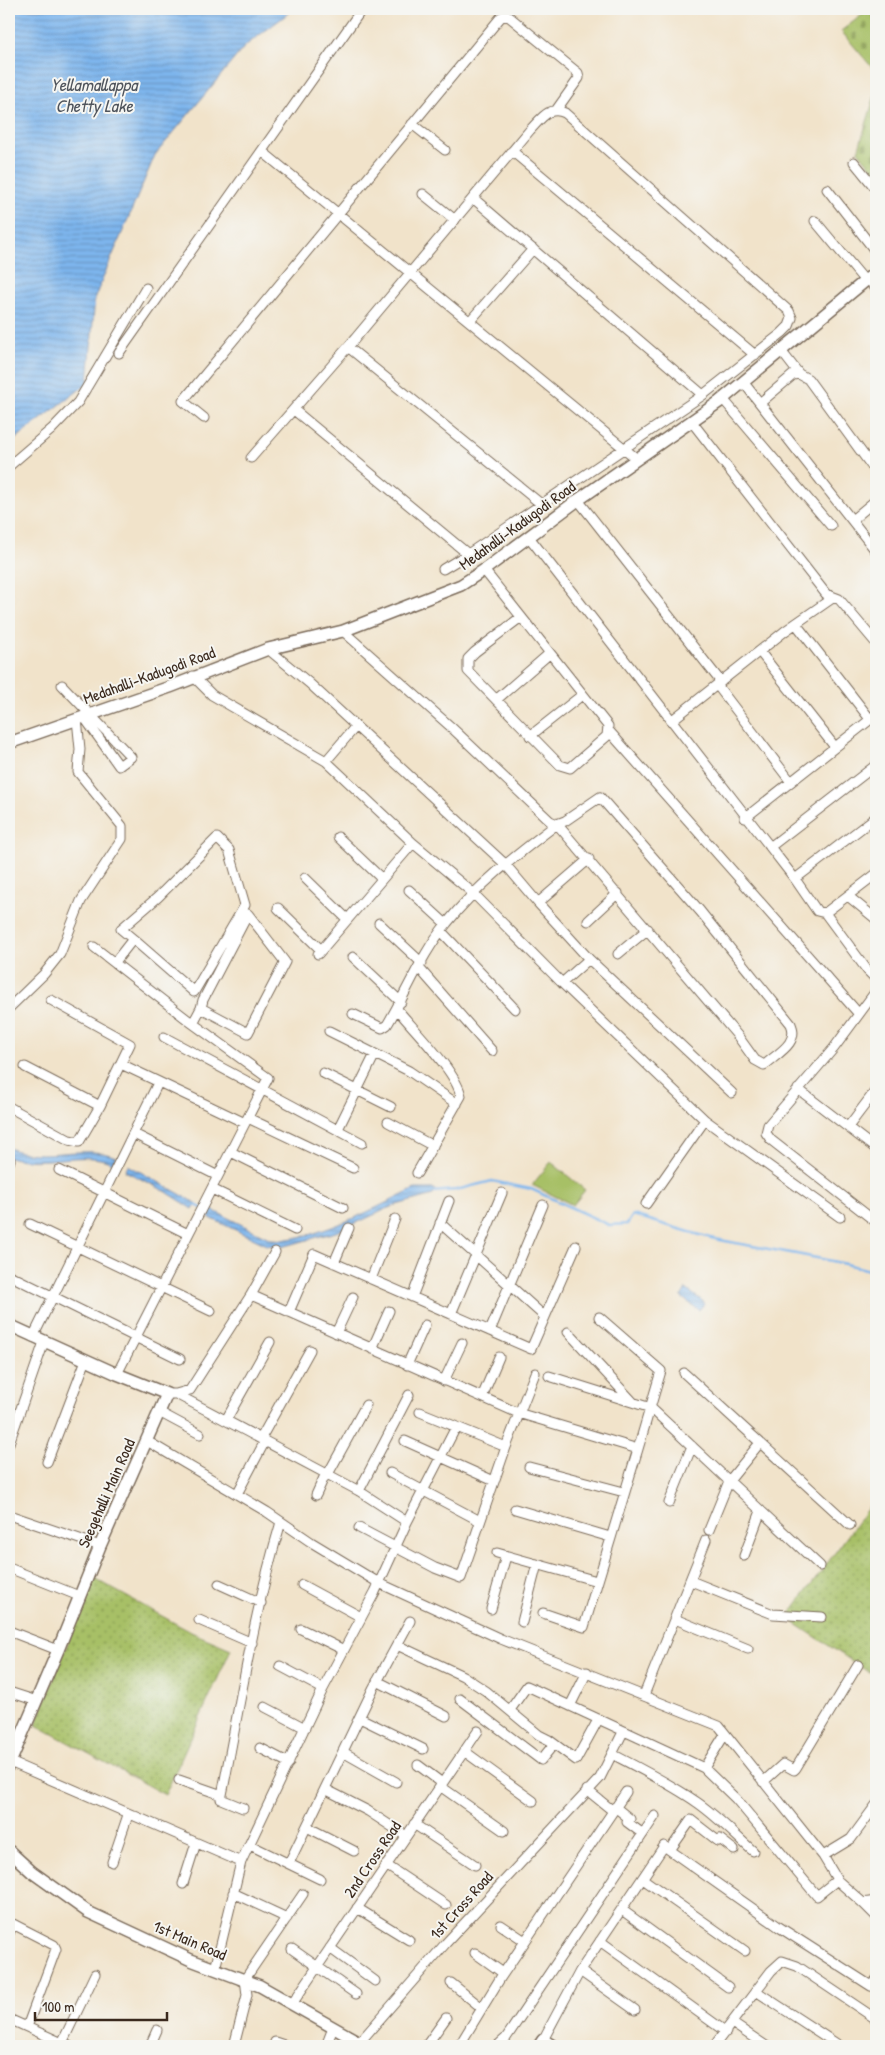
<svg xmlns="http://www.w3.org/2000/svg" width="885" height="2055" font-family="'Patrick Hand',sans-serif">
	<style>
		.grass { fill: url(#grass-dots); stroke: #717542 }
		.cemetery { fill: url(#cemetery-stones); stroke: #717542 }
		.garden { fill: #a7c066; stroke: #717542 }
		.water { fill: url(#water-rules); stroke: #5c7086 }
		.lines { fill: none; stroke-linecap: round; stroke-linejoin: round }
		.stream { stroke: #7db5ed; stroke-width: 2.5 }
		.minor-casing { stroke: #7b6b5a; stroke-width: 11 }
		.tertiary-casing { stroke: #7b6b5a; stroke-width: 14 }
		.minor { stroke: #fff; stroke-width: 9 }
		.tertiary { stroke: #fff; stroke-width: 11 }
		.labels { text-anchor: middle; dominant-baseline: central; stroke-width: 4; stroke-linejoin: round; paint-order: stroke }
		.street-label { font-size: 16px; fill: #3b2a1e; stroke: #f6f6f2 }
		.water-label { font-size: 18px; font-style: italic; fill: #4f545c; stroke: #f6f6f2 }
	</style>
	<defs>
		<pattern id="grass-dots" width="8" height="8" patternUnits="userSpaceOnUse" patternTransform="scale(1.25)"><rect width="8" height="8" fill="#a7c066"/><path d="M2 2h.1M6 6h.1" fill="none" stroke="#899c53" stroke-width="1.8" stroke-linecap="round"/></pattern>
		<pattern id="cemetery-stones" width="16" height="16" patternUnits="userSpaceOnUse" patternTransform="scale(1.25)"><rect width="16" height="16" fill="#a7c066"/><path d="M2 7V4a2 2 0 0 1 4 0v3zM10 15v-3a2 2 0 0 1 4 0v3z" fill="#899c53"/></pattern>
		<pattern id="water-rules" width="6" height="5" patternUnits="userSpaceOnUse" patternTransform="scale(1.25)"><rect width="6" height="5" fill="#7db5ed"/><path d="M0 2.5h6" fill="none" stroke="#6893bf"/></pattern>
	</defs>
	<rect width="100%" height="100%" fill="#f6f6f2"/>
	<filter id="ink" filterUnits="userSpaceOnUse"><feTurbulence type="fractalNoise" baseFrequency=".02" numOctaves="2"/><feDisplacementMap in="SourceGraphic" scale="10" xChannelSelector="R" yChannelSelector="G"/><feConvolveMatrix kernelMatrix="1 2 1 2 8 2 1 2 1" color-interpolation-filters="sRGB"/></filter>
	<filter id="wash" filterUnits="userSpaceOnUse"><feTurbulence type="fractalNoise" baseFrequency=".0096" numOctaves="4" result="noise"/><feDisplacementMap in="SourceGraphic" scale="20" xChannelSelector="R" yChannelSelector="G"/><feGaussianBlur stdDeviation="1.12" result="paint"/><feColorMatrix in="noise" values="0 0 0 0 0 0 0 0 0 0 0 0 0 0 0 0 0 1.4 0 .05"/><feComposite in="paint" operator="in"/></filter>
	<g filter="url(#wash)">
		<rect width="100%" height="100%" fill="#f1e3ca"/>
		<path class="grass" d="M873 1501 876 1503V1677L787 1618Z
			M93 1578 191 1632 231 1649 165 1795 36 1725Z"/>
		<path class="cemetery" d="M870 9H876V72L841 31Z
			M876 92V173L858 151Z"/>
		<path class="garden" d="M551 1162 585 1190 573 1205 532 1185Z"/>
		<path class="water" d="M9 9H294L245 46 155 155 95 297 88 383 9 444Z
			M9 1148C43 1163 83 1143 116 1157L112 1163C83 1149 44 1168 9 1157Z
			M128 1165 196 1203 193 1209 165 1191 125 1171Z
			M415 1189H435L433 1195 393 1206 339 1231 282 1247 267 1245 206 1216 210 1209 271 1239C310 1244 378 1206 415 1189Z
			M686 1289 705 1303 699 1310 681 1297Z"/>
		<g class="lines">
			<path class="stream" d="M432 1192 456 1190 492 1181 531 1189 609 1225 627 1224 633 1215C659 1223 685 1231 711 1238 766 1250 822 1256 876 1272
				M194 1204 211 1213"/>
		</g>
	</g>
	<g filter="url(#ink)">
		<g class="lines">
			<defs>
				<path id="minor" d="M412 124 445 150
					M512 151 755 355
					M263 152 637 459
					M854 162 876 189
					M827 189 876 252
					M423 194 455 220
					M473 198 703 395
					M815 221 865 281
					M868 278 876 289
					M470 321 533 249
					M348 347 541 504
					M782 352 799 374 808 379 876 472
					M119 353 362 9
					M744 383 876 551
					M723 399 831 526
					M760 403 793 375 799 374
					M294 410 468 554
					M204 418 183 401 501 17 507 15 578 73 579 78 557 109
					M692 422 826 594 839 599 876 643
					M251 458 348 347 530 130C541 119 549 105 565 113L789 311 792 318 789 326 782 333 703 395 468 554 443 569
					M9 466 52 429 78 402 146 288
					M578 500 721 682
					M852 520 876 500
					M529 537 795 879 817 911 825 913 876 874
					M484 570 608 726 607 736 570 768 560 765 468 671V659L475 652 521 617
					M796 624 870 719
					M343 631 451 727 550 821 557 824 737 1035 755 1060 764 1065 767 1063C780 1052 799 1042 791 1024L700 911 600 797 565 821 557 824C518 854 478 884 447 923 422 953 407 992 387 1025L382 1028 353 1014
					M268 649 309 683 505 864 538 903 589 959 732 1093
					M760 652 835 747
					M193 676 212 695 326 761 413 843 473 893 562 983 705 1120 840 1217
					M62 685 131 757 119 766 84 717
					M717 685 791 782
					M496 700 549 654
					M671 721 785 631 834 597
					M609 731 859 1014
					M530 736 582 695
					M326 761 356 726
					M745 818 876 715
					M338 837 382 879
					M770 847 876 765
					M305 878 347 919
					M795 879 876 817
					M409 890 446 924
					M848 896 876 919
					M538 903 589 859
					M278 908 321 950
					M825 913 867 970 876 979
					M588 921 618 893
					M379 923 422 963
					M441 931 515 1009
					M94 947 188 1020 268 1078 117 1374
					M318 954 413 843
					M618 954 648 929
					M353 957 401 1002
					M115 962 133 939 121 929 158 897 217 838 229 850 245 905 194 992 133 939
					M419 968 492 1051
					M562 983 589 959
					M876 991 834 1048 768 1125 766 1133 771 1140 876 1222
					M9 1008 44 974 60 954 81 901 122 839V826L78 772 80 749 77 719
					M397 1009C414 1030 456 1071 461 1096L417 1173
					M193 1023 201 1008 248 1033 285 962 248 914 203 1000 201 1008
					M329 1031 409 1071 457 1104
					M164 1037 362 1143
					M121 1064 245 1123
					M25 1067 100 1106
					M323 1073 391 1107
					M798 1089 876 1149
					M9 1107 69 1140 79 1142 100 1106 130 1044 51 1000
					M248 1118 353 1168
					M388 1122 433 1146
					M848 1127 876 1090
					M338 1129 375 1054
					M134 1134 218 1176
					M231 1152 343 1208
					M9 1163 10 1160
					M59 1170 188 1234
					M212 1189 295 1230
					M646 1204 705 1120
					M440 1223 545 1317
					M30 1224 211 1311
					M334 1263 349 1228
					M9 1275 180 1359
					M371 1279 395 1219
					M251 1295 275 1252
					M412 1297 449 1201
					M289 1312 314 1254 531 1349 576 1246
					M451 1314 502 1193
					M490 1331 543 1205
					M568 1332 633 1402
					M336 1333 353 1297
					M33 1337 158 1083
					M372 1349 389 1311
					M407 1365 425 1325
					M684 1373 850 1525
					M549 1376 651 1408 820 1566
					M444 1381 462 1343
					M167 1394H176L190 1390 251 1295 518 1413 638 1449 661 1371 599 1317
					M176 1394 359 1491 407 1522
					M482 1397 499 1357
					M159 1412 200 1434
					M420 1412 506 1447
					M226 1420 270 1342
					M261 1438 310 1350
					M147 1441 267 1512 311 1542 379 1583 501 1639 719 1726 823 1856 838 1881 863 1903 876 1901
					M405 1441 494 1481
					M9 1443 44 1342
					M47 1462 86 1360
					M529 1467 624 1492
					M390 1473 480 1521
					M328 1474 366 1405
					M359 1491 409 1395
					M237 1494 265 1441
					M316 1495 326 1473
					M669 1503 692 1446
					M515 1509 610 1537
					M9 1515 100 1546
					M359 1528 435 1568 461 1578 506 1447 535 1373
					M709 1530 729 1481 759 1444
					M497 1553 597 1581
					M744 1556 761 1511
					M9 1568 79 1596
					M691 1581 773 1614 822 1617
					M219 1584 261 1603
					M302 1585 361 1617
					M491 1609 506 1556
					M543 1613 584 1627 638 1449
					M675 1619 748 1649
					M199 1620 252 1643
					M522 1622 537 1564
					M301 1629 344 1650
					M9 1631 58 1650
					M397 1645 463 1676 486 1691 539 1735 549 1740 576 1760 598 1720
					M280 1666 323 1689
					M377 1681 446 1716
					M9 1692 37 1701
					M644 1695 706 1540
					M460 1699 541 1760 554 1744
					M570 1706 587 1672
					M265 1707 305 1728
					M510 1710 527 1686 704 1768 736 1799 817 1896 837 1880
					M360 1718 423 1749
					M260 1748 289 1763
					M464 1751 533 1801
					M343 1752 396 1782
					M612 1754C641 1769 671 1784 698 1803 718 1817 735 1835 753 1851
					M10 1762 241 1862
					M418 1765 442 1783
					M704 1768 725 1734
					M179 1780 222 1795C240 1704 254 1611 281 1522
					M763 1782 783 1764 794 1770 796 1768 858 1665
					M440 1786 504 1831
					M325 1789 368 1811 406 1836
					M587 1790 613 1811
					M221 1797V1799L243 1808
					M615 1807 630 1819 627 1822 643 1834
					M414 1824 475 1865
					M307 1827 354 1851
					M250 1845 320 1879
					M670 1850 691 1820 718 1841 720 1839 734 1850
					M823 1856 851 1839 876 1805
					M112 1862 128 1815
					M289 1863 373 1689 410 1621
					M386 1865 446 1905
					M643 1879 745 1951
					M183 1884 196 1843
					M233 1893 287 1918
					M863 1903 876 1916
					M357 1908 409 1940
					M622 1910 728 1987
					M501 1925 525 1941
					M9 1933 13 1924 54 1945 56 1949 27 2027
					M600 1941 726 2032
					M330 1948 375 1981
					M292 1949 356 1994
					M475 1953 503 1973
					M215 1969 241 1862 323 1689 375 1592 407 1522 456 1427
					M580 1971 635 2010
					M451 1983 482 2008
					M756 1991 840 2046
					M292 2004 478 1731
					M9 2019 69 2046
					M732 2023 766 2046
					M543 2040 580 1971 664 1846 779 1927 871 1986 876 1980
					M275 2042 287 2046
					M62 2043 95 1974
					M359 2043 446 1943 600 1778 623 1732
					M150 2046 157 2030
					M234 2046 247 1995 245 1979 303 1894
					M326 2046 333 2028
					M426 2046 446 2018
					M459 2046 501 1977 626 1792
					M497 2046 506 2038 655 1816
					M714 2046 771 1971 782 1961 797 1966 876 2019"/>
				<path id="tertiary" d="M9 743 170 687 268 649 343 631 461 585 484 570 578 500 719 402 876 272
					M9 1325 117 1374 167 1394 100 1546 58 1650 9 1765
					M9 1851 32 1872 88 1912 191 1960 260 1986 366 2046
					M539 2046 543 2040 553 2046"/>
			</defs>
			<use href="#minor" class="minor-casing"/>
			<use href="#tertiary" class="tertiary-casing"/>
			<use href="#minor" class="minor"/>
			<use href="#tertiary" class="tertiary"/>
		</g>
	</g>
	<g class="labels">
		<g class="street-label">
			<text transform="translate(517 525) rotate(-36)">Medahalli-Kadugodi Road</text>
			<text transform="translate(149 675) rotate(-20)">Medahalli-Kadugodi Road</text>
			<text transform="translate(106 1493) rotate(-66)">Seegehalli Main Road</text>
			<text transform="translate(372 1859) rotate(-56)">2nd Cross Road</text>
			<text transform="translate(461 1905) rotate(-48)">1st Cross Road</text>
			<text transform="translate(190 1940) rotate(23)">1st Main Road</text>
		</g>
		<g class="water-label">
			<text x="94" y="84">Yellamallappa<tspan x="94" dy="21">Chetty Lake</tspan></text>
		</g>
	</g>
	<rect width="885" height="2055" fill="none" stroke="#f6f6f2" stroke-width="30"/>
	<path d="M35 2012v8h132v-8" fill="none" stroke="#3b2a1e" stroke-width="2.5"/>
	<text x="42" y="2012" font-size="15" fill="#3b2a1e" stroke="#f6f6f2" stroke-width="4" paint-order="stroke">100 m</text>
</svg>
